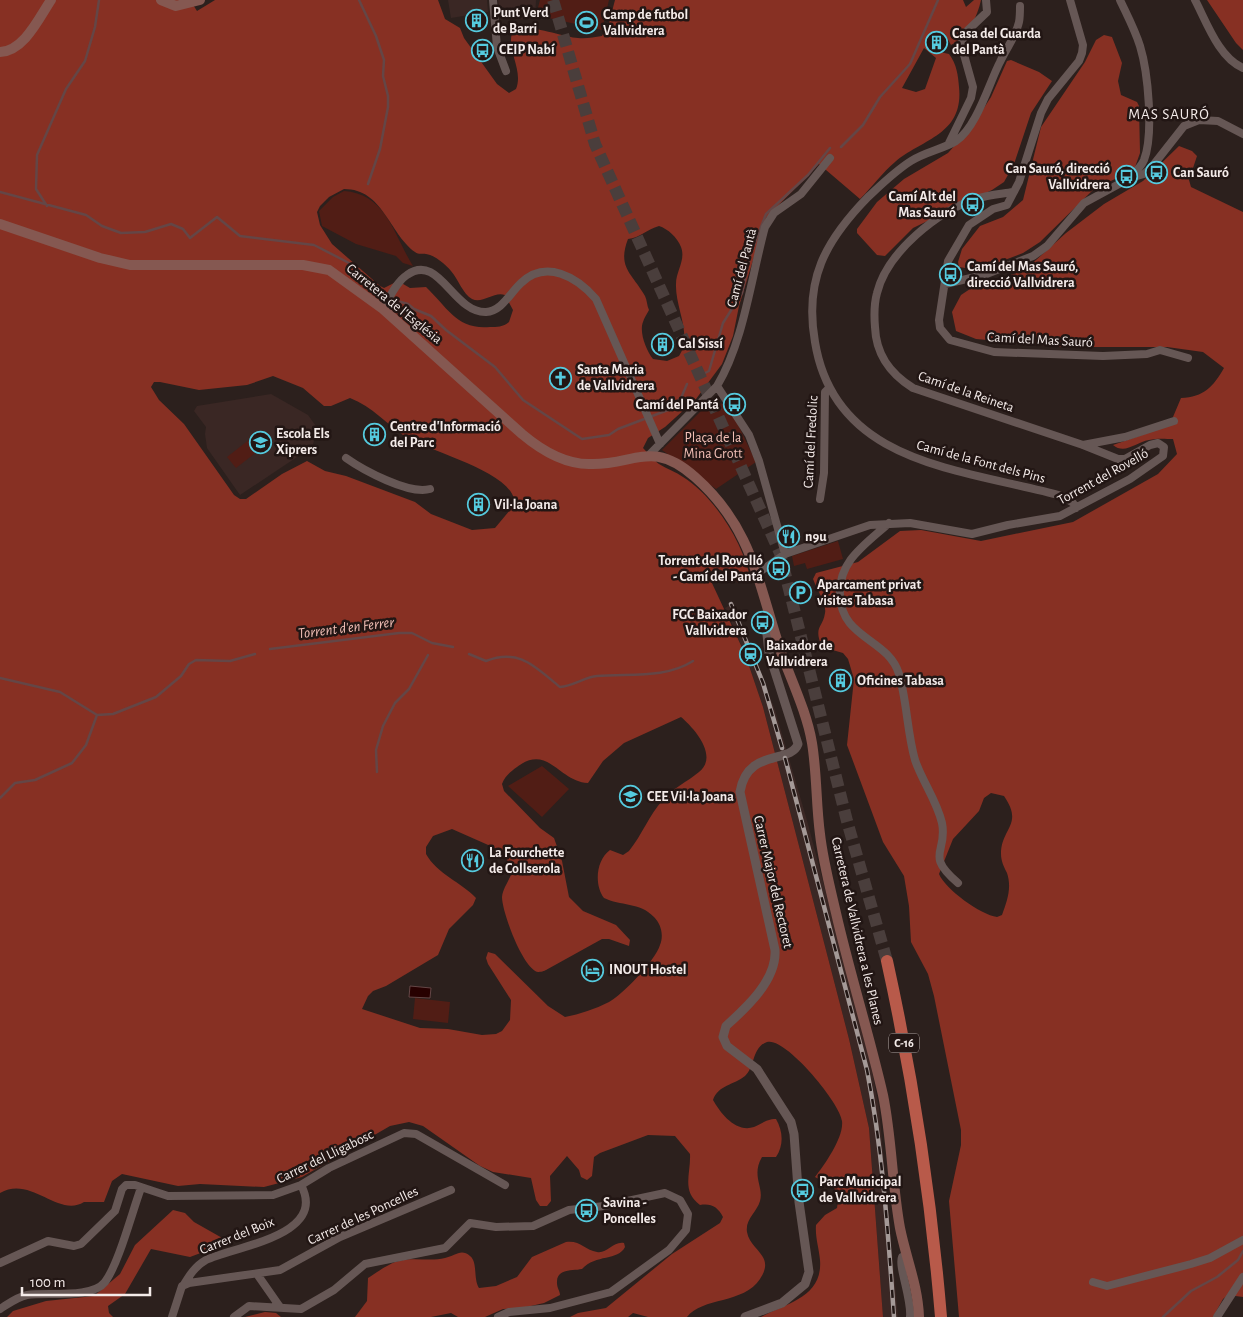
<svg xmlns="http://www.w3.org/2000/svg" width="1243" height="1317" font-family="'Alegreya Sans',sans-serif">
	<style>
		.built { fill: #3a2724 }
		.green { fill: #511d15 }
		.forest { fill: #873023; fill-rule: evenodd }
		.water { fill: #270000; stroke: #644646 }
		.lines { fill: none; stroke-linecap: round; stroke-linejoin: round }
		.stream { stroke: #644646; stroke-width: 2.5 }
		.trunk-tunnel { stroke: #4a3e3c; stroke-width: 12; stroke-dasharray: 12 6; stroke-linecap: butt }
		.minor { stroke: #665755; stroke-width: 8 }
		.tertiary { stroke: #665755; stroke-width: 9 }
		.secondary { stroke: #855851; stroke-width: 10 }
		.trunk { stroke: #b85a4a; stroke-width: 12 }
		.rail-casing { stroke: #a49997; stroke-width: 4.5 }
		.rail { stroke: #221614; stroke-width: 2.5; stroke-dasharray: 8; stroke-linecap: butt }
		.labels { text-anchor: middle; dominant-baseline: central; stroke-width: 5; stroke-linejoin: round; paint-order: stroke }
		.shield { fill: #221614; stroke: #b5aba9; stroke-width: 1 }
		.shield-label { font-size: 12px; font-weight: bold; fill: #f4ebe9 }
		.poi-label { font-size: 14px; font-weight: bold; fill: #f4ebe9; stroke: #221614; text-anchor: start }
		.street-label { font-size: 14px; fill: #f4ebe9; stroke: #221614 }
		.park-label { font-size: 14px; fill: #f4c1b7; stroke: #221614 }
		.neighbourhood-label { font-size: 15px; letter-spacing: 1px; fill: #f4ebe9; stroke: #221614 }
		.water-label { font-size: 15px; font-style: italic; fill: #f1beb5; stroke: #221614 }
	</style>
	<rect width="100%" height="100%" fill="#2c201d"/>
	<path class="built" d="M448 0H487L488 12 451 18Z
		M498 0H536L535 18 516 19 500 14Z
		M271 394 308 415 318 429 312 447 240 495 207 448 205 434 206 427 194 411 197 406Z
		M733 603 775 710 808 824 870 1061 879 1108 898 1317H883L869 1128 849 1039 763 707 745 654 725 608Z"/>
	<path class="green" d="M540 0H609L602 30 536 15Z
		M344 191C387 194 394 236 413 266L403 263 396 256 356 244 322 226 319 211 333 197Z
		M713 399 730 408 756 462 716 489 662 450Z
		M254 436 263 447 236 468 227 457Z
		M838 541 843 559 807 569 805 563 794 566 792 556Z
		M542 766 569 789 542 817 508 786Z
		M415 998 450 1002 448 1023 413 1019Z"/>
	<path class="forest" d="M0 0H190L197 11 215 0H438L445 19 460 28 464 38 497 84 509 93 516 89C524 69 505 49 513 30 524 22 563 37 578 38 586 39 594 37 602 36L609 23 615 0H963L966 7 974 0H981C977 18 968 36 951 45L945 34 940 33 932 36 927 42 931 50 949 54C957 65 958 75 959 87 964 135 922 139 895 162 883 172 872 187 860 199L819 164 766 218 739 306 733 336 722 364 696 399 665 427 648 438 643 448C648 453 653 460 659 464 667 469 676 472 683 477 715 497 744 544 751 581L738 583C730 576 720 564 710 572L711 581 745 654 763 707 849 1039 869 1128 883 1317H761C787 1303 823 1297 820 1260 819 1248 815 1237 816 1225L825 1215 837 1208 838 1201 834 1187 815 1177C825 1164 844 1137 842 1121 841 1104 785 1036 767 1042 752 1047 755 1067 745 1076 734 1085 718 1085 713 1100 721 1114 736 1133 754 1127 762 1124 766 1119 776 1119 783 1131 784 1145 776 1157H762C751 1176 764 1187 760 1201 757 1212 745 1219 747 1232 750 1251 776 1255 760 1279 744 1304 702 1297 687 1317H648L633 1313 628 1317H570L578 1313 606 1308 672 1254 720 1223 723 1217C718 1207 711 1203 700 1205 681 1191 691 1174 690 1154L675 1136 648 1135 600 1153 594 1157 592 1176 587 1180 581 1177 579 1170 567 1156 550 1176 551 1201 547 1206H540L536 1200 531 1178 493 1172 480 1166 423 1126 409 1122 390 1126 302 1177 264 1187 200 1184 178 1186 122 1174 112 1181 104 1202H84C58 1218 31 1175 0 1193ZM924 48 936 58 925 89 916 92 902 88ZM344 189C383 189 389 233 415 252 419 255 422 253 426 254 435 255 446 265 451 271 458 279 463 294 472 299 483 304 494 291 505 295L513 310 509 322C503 327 497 327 490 327 457 330 448 308 426 287L410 288 398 281 384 288 380 286 332 244 320 225 317 212 320 206 329 197ZM659 226C668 229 677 237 681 247 686 260 676 271 676 284 675 308 693 335 679 356L667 361 653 359C646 350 639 332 643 322 644 318 647 314 649 310 647 306 647 300 645 296 632 273 617 268 628 239 640 238 647 229 659 226ZM273 376 303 388 324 406H331L350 398C373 407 386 424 406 437 429 451 508 471 514 499L510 510 495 528 472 530 431 514 415 502 346 476 325 471 307 461 282 474 246 499H240L234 495 184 424 159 400 151 387 154 382H160L199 390 247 385ZM681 717C694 728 719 756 699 772 687 782 673 788 663 800 649 815 642 835 629 851L623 855 610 850C596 860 594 885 604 898 620 906 640 902 654 917 661 924 664 935 660 945 655 961 623 994 609 1002 595 1009 580 1014 565 1017L548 1006 495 954 488 952 486 958 488 964 511 1000 510 1020 502 1031 496 1034 482 1035 448 1029 420 1028 362 1009 368 996 373 991 386 986 438 955 449 929 473 905 476 898C461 882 437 874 426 854V847L433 836 452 829 495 848 506 857 512 872C509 881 503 888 502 897 502 912 523 969 538 972 540 972 545 971 546 970L602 939H609L629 946 630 940 616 925 583 911 569 897 562 861 554 838 540 828 504 791 502 784C505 776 510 772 517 767 548 743 559 782 588 783L603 761 624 743Z
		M1207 0H1243V50L1236 43Z
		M1104 35 1112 37 1122 63 1118 81 1121 95 1137 102 1139 106 1140 153 1134 170 1094 189 1040 242 1023 253 978 270 959 267 958 262 962 249 980 226 1003 217 1023 200 1041 127 1085 62 1096 40Z
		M1011 60 1039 72 1052 81 1031 113 1014 164 1004 182 992 190 913 228 885 256 877 255 857 233V229L877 202 904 179 948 153 973 125 991 97 1007 61Z
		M1179 146 1192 151 1197 156 1189 180 1191 187 1243 212V1297L1228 1295 1223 1299 1213 1317H959L949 1201 961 1145V1130L934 996 928 974 911 942 909 906 904 876 883 842 847 745 854 679 848 659 843 653 822 647C813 626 823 628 825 613 827 604 816 588 813 579L816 573 858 562 900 531 921 530 981 541 1073 522 1158 474 1177 454 1173 439C1166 439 1157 438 1149 440 1136 442 1125 455 1113 445L1176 423 1173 417 1181 398C1204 397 1213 387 1224 368L1203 352 1167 347H1064L976 339 956 331 952 312 961 295 973 287 993 282 1026 269 1066 233 1104 204 1143 181ZM991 793 1004 796C1024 825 1001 828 1001 854 1001 861 1004 867 1007 873 1012 888 1007 901 1002 915L997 917C981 915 945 889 939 874L953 839 979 811 984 798Z
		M173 1210 185 1213 194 1222 224 1239 222 1245 190 1257 151 1249 125 1294 108 1306 109 1313 113 1317H7L13 1311 46 1301 94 1296 120 1274 135 1245Z
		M566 1242C580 1240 585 1250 597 1252 607 1254 613 1241 624 1243L625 1247C618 1261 596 1254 582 1269 573 1271 556 1268 557 1283 557 1288 560 1291 560 1295L544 1303 522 1308 503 1309 485 1317H458L451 1313 431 1317H355L367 1301 368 1278C374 1274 389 1264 395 1262 411 1256 429 1262 445 1258 455 1256 461 1248 470 1256 478 1262 473 1279 479 1288L496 1286 517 1277 532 1257Z
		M265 1312 276 1313 281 1317H245Z"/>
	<path class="water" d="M410 986 431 988 430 998 409 997Z"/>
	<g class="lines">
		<path class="stream" d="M359 0 376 36 384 60 383 76 388 96V107L380 149 368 184
			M841 147 863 125 880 97 910 64 938 0
			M0 192 86 215 102 226 121 233 145 232 171 224 183 229 190 238 217 217 240 236 314 245 351 264 387 296
			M47 206 36 189 37 155 66 89 85 61 95 27 99 0
			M394 300 408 304 414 309 431 316 446 330 495 367 523 400 582 439 609 435 618 429 668 410 681 398 687 384
			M705 373 709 371 723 323 742 293 750 255 766 214 808 175 830 148
			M270 649 399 633H412L432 643 453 647
			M469 654 486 661C520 648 535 667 560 687 573 686 585 677 597 676 629 673 665 679 693 661
			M0 678 60 692 97 715
			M377 772 376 750 383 726 395 703 409 689 428 655
			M0 798 15 783 35 780 72 763 86 745 97 715 113 714 156 697 181 676 189 664 196 660 230 661 255 654
			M1163 1317 1191 1291 1217 1277 1238 1260 1243 1251"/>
		<path class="trunk-tunnel" d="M553 0 595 144 780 553 847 821 887 961"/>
		<path class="minor" d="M493 0 497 47 506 71
			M1070 0 1083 45 1082 53 1079 61 1048 99 1041 113 1019 182 1007 205 993 209 969 225 948 261 939 320 940 328 950 340 994 352 1103 356 1147 354 1160 350 1188 358
			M1120 0C1127 15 1135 30 1140 46 1148 72 1154 134 1144 160 1141 167 1135 172 1130 178
			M1195 0C1207 23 1219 58 1243 68
			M1020 6C1020 11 1020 17 1019 22 1016 36 1006 49 1000 62 989 83 977 127 956 141 943 149 925 152 911 161 895 171 882 184 868 197 825 241 804 280 815 342 835 466 965 469 1062 496L1073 503 1076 508
			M949 143 971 98 973 87 961 44 966 32 987 12 986 0
			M945 284 984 275 1033 256 1047 246 1084 203 1130 178 1144 174 1151 168 1184 126 1199 120 1218 121 1243 134
			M383 309C389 299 396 282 407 275 439 252 453 313 486 312 502 311 510 293 521 283 546 259 577 277 596 299L660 444
			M717 386 749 435 759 461 785 554
			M1083 445 1125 437 1174 421
			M649 455 717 386C744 341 751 278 765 227L774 213 801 194 830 158
			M346 458C363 470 409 495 430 489
			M820 499 824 473 825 392 829 388
			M889 523C866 544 838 561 840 595 841 639 888 638 899 674 907 701 907 732 915 760 922 781 937 801 942 823 948 853 924 854 958 883
			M758 573 785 554 870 525 910 523 972 534 1008 525 1060 516 1130 479 1163 456 1164 447 1158 443 1150 445 1125 459H1118L1083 445 913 388C889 373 876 354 875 327 874 315 874 304 877 293 887 252 938 211 976 199 987 195 1001 194 1013 192
			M907 1255 902 1257C898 1266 912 1300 910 1317
			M0 1263 48 1241 74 1246 81 1244 115 1211 122 1189 126 1185H135L168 1196 273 1195 301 1185 329 1168 404 1133 416 1134 505 1185
			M257 1274 280 1307
			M1093 1282 1107 1286 1191 1264 1210 1258 1243 1240
			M183 1286C189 1276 195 1266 206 1260 235 1246 328 1236 301 1185
			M0 1309C8 1304 17 1297 27 1295 47 1292 92 1299 105 1282 119 1263 132 1212 141 1188
			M172 1317 182 1286 189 1283 280 1270 340 1237 451 1190
			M234 1317 249 1306 301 1309 334 1290 365 1264 445 1248 470 1223 496 1227 533 1226 569 1210 604 1206 665 1193 680 1200 688 1214 686 1230 669 1250 611 1292 550 1308 509 1312 498 1317
			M1217 1317 1243 1277"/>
		<path class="tertiary" d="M745 1317 782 1303 805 1284 809 1272 799 1202 794 1134 791 1122 757 1069 727 1046 723 1037 726 1026C746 1008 777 980 775 950L740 792C747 748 791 764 798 744L769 653 766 625 770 620"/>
		<path class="secondary" d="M161 0 176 6 200 0
			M0 52C24 51 39 18 51 0
			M0 224 100 258 130 265H303L329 270 383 309 522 434C541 450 563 464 589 464 634 466 651 438 695 477 753 528 758 584 781 652 792 682 807 713 812 743 817 774 816 804 820 834 823 861 830 887 836 913 850 974 869 1034 883 1095 892 1139 892 1184 900 1228 906 1258 918 1286 919 1317"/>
		<path class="trunk" d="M887 961C913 1079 931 1197 941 1317"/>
		<defs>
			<path id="rail" d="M731 604 763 683 782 748
				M785 758 867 1070C883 1152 888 1234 894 1317"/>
		</defs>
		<use href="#rail" class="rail-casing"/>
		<use href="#rail" class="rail"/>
	</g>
	<defs>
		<symbol id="building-ring" viewBox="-11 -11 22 22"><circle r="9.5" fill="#221614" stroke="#55cade" stroke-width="1.5"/><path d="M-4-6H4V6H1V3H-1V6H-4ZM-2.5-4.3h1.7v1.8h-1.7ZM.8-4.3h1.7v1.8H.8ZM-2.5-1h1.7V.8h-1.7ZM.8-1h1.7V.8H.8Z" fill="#55cade"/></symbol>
		<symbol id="stadium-ring" viewBox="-11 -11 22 22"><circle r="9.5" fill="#221614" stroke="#55cade" stroke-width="1.5"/><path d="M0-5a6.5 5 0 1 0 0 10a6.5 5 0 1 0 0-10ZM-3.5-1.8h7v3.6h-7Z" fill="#55cade"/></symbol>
		<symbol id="bus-ring" viewBox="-11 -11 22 22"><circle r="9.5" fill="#221614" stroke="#55cade" stroke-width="1.5"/><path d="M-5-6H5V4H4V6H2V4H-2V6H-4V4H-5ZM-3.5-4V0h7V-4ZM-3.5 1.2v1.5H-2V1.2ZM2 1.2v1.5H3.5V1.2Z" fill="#55cade"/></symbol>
		<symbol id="church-ring" viewBox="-11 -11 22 22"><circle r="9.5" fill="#221614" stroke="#55cade" stroke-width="1.5"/><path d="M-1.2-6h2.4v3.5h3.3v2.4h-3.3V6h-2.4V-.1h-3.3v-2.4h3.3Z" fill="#55cade"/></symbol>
		<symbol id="school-ring" viewBox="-11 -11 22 22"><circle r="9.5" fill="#221614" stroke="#55cade" stroke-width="1.5"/><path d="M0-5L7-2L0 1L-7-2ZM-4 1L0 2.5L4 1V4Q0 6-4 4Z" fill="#55cade"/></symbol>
		<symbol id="restaurant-ring" viewBox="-11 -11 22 22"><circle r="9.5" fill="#221614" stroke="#55cade" stroke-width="1.5"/><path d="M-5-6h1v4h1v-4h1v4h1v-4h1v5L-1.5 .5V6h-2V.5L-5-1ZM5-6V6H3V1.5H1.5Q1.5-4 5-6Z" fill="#55cade"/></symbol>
		<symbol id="parking-ring" viewBox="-11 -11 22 22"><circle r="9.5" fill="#221614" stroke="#55cade" stroke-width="1.5"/><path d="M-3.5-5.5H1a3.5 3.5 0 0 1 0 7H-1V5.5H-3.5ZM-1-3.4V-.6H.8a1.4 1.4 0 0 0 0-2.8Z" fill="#55cade"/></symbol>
		<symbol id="station-ring" viewBox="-11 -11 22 22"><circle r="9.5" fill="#221614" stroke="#55cade" stroke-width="1.5"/><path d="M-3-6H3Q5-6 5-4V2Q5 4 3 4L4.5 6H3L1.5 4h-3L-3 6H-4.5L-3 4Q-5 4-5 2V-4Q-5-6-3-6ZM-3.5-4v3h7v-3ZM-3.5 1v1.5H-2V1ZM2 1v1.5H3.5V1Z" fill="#55cade"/></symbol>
		<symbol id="hotel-ring" viewBox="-11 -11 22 22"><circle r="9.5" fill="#221614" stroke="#55cade" stroke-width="1.5"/><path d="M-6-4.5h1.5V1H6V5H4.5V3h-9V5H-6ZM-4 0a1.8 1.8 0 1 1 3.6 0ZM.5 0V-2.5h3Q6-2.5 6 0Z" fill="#55cade"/></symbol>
	</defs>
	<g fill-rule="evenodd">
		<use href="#building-ring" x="464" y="8" width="25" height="25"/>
		<use href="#stadium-ring" x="574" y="10" width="25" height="25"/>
		<use href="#building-ring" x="924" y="30" width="25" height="25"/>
		<use href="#bus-ring" x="470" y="38" width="25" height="25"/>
		<use href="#bus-ring" x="1144" y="160" width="25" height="25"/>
		<use href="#bus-ring" x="1114" y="164" width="25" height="25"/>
		<use href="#bus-ring" x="960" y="192" width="25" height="25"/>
		<use href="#bus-ring" x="938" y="262" width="25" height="25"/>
		<use href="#building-ring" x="650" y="332" width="25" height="25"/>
		<use href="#church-ring" x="548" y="366" width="25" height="25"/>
		<use href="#bus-ring" x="722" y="392" width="25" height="25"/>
		<use href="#building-ring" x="362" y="422" width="25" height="25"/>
		<use href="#school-ring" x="248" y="430" width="25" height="25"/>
		<use href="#building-ring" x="466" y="492" width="25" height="25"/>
		<use href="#restaurant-ring" x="776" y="524" width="25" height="25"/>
		<use href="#bus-ring" x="766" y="556" width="25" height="25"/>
		<use href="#parking-ring" x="788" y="580" width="25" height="25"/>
		<use href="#bus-ring" x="750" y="610" width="25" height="25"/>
		<use href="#station-ring" x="738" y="642" width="25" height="25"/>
		<use href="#building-ring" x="828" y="668" width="25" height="25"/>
		<use href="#school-ring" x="618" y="784" width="25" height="25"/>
		<use href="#restaurant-ring" x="460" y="848" width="25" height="25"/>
		<use href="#hotel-ring" x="580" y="958" width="25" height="25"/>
		<use href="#bus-ring" x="790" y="1178" width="25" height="25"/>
		<use href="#bus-ring" x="574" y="1198" width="25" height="25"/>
	</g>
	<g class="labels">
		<rect class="shield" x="889" y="1033.5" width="30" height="19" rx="4"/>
		<g class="shield-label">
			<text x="904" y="1043">C-16</text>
		</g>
		<g class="poi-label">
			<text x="493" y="13">Punt Verd<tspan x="493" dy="16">de Barri</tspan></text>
			<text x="603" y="15">Camp de futbol<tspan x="603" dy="16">Vallvidrera</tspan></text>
			<text x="952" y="34">Casa del Guarda<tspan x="952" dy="16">del Pantà</tspan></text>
			<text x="499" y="50">CEIP Nabí</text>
			<text x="1110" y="169" text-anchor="end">Can Sauró, direcció<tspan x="1110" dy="16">Vallvidrera</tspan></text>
			<text x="1173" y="173">Can Sauró</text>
			<text x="956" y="197" text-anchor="end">Camí Alt del<tspan x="956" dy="16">Mas Sauró</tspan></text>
			<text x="967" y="267">Camí del Mas Sauró,<tspan x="967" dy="16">direcció Vallvidrera</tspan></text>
			<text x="678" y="344">Cal Sissí</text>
			<text x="577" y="370">Santa Maria<tspan x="577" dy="16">de Vallvidrera</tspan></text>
			<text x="719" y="405" text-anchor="end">Camí del Pantá</text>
			<text x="390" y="427">Centre d'Informació<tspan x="390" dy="16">del Parc</tspan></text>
			<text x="276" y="434">Escola Els<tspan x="276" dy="16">Xiprers</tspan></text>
			<text x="494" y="505">Vil·la Joana</text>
			<text x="805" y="537">n9u</text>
			<text x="763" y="561" text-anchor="end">Torrent del Rovelló<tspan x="763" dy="16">- Camí del Pantá</tspan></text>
			<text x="817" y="585">Aparcament privat<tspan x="817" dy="16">visites Tabasa</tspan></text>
			<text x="747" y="615" text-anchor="end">FGC Baixador<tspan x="747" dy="16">Vallvidrera</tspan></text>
			<text x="766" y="646">Baixador de<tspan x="766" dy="16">Vallvidrera</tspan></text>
			<text x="857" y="681">Oficines Tabasa</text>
			<text x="647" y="797">CEE Vil·la Joana</text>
			<text x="489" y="853">La Fourchette<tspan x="489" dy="16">de Collserola</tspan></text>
			<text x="609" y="970">INOUT Hostel</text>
			<text x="819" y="1182">Parc Municipal<tspan x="819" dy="16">de Vallvidrera</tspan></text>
			<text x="603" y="1203">Savina -<tspan x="603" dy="16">Poncelles</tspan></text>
		</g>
		<g class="street-label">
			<text transform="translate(742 268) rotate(-75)">Camí del Pantà</text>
			<text transform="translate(394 304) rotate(39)">Carretera de l'Església</text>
			<text transform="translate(1040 340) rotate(3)">Camí del Mas Sauró</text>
			<text transform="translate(966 392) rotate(19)">Camí de la Reineta</text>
			<text transform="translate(811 442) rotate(-87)">Camí del Fredolic</text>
			<text transform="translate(981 462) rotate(15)">Camí de la Font dels Pins</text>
			<text transform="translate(1103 477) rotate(-29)">Torrent del Rovelló</text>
			<text transform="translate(773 882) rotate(77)">Carrer Major del Rectoret</text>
			<text transform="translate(857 931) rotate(77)">Carretera de Vallvidrera a les Planes</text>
			<text transform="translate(325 1157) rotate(-26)">Carrer del Lligabosc</text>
			<text transform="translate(363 1216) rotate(-25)">Carrer de les Poncelles</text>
			<text transform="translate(237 1236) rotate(-22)">Carrer del Boix</text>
		</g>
		<g class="park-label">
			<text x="713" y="438">Plaça de la<tspan x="713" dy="16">Mina Grott</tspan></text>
		</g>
		<g class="neighbourhood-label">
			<text x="1169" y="114">MAS SAURÓ</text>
		</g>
		<g class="water-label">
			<text transform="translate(346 628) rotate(-7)">Torrent d'en Ferrer</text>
		</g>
	</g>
	<path d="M22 1287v8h128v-8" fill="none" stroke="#f4ebe9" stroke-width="2.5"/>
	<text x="30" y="1287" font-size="15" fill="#f4ebe9" stroke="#221614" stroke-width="4" paint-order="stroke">100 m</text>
</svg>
